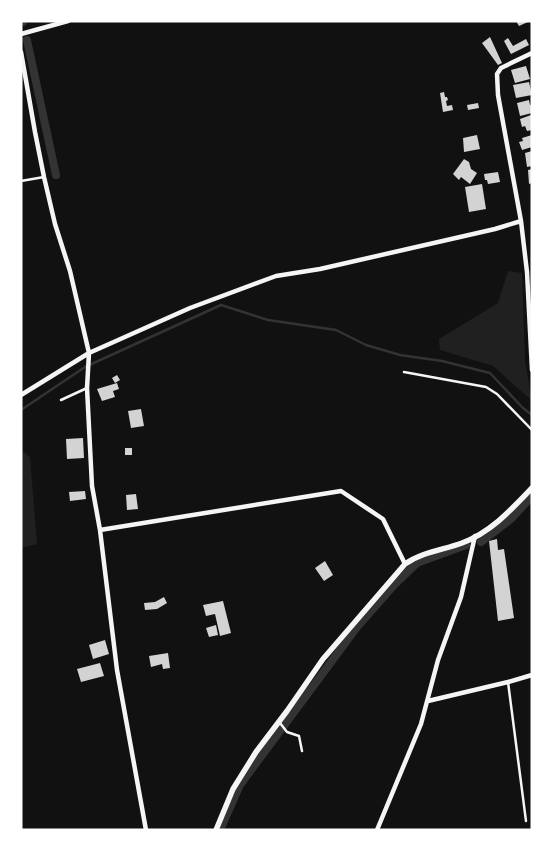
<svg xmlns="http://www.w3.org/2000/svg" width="553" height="851" font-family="'Alegreya Sans',sans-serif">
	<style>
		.green { fill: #202020 }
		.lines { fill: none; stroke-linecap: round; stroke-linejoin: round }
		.stream { stroke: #333; stroke-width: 2.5 }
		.canal { stroke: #333; stroke-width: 8 }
		.building { fill: #d3d3d3 }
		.service { stroke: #f5f5f5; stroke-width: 2.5 }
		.minor { stroke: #f5f5f5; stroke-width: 4.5 }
		.tertiary { stroke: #f5f5f5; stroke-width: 5.5 }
	</style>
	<rect width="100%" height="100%" fill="#111"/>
	<path class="green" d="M508 271 522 273 525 361 532 401 493 366 440 350 439 339 498 303Z
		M21 450 30 457 37 544 21 548Z"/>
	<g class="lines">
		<path class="stream" d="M21 410 85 367 221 305 268 320 336 330 366 345 400 355 442 361 490 373 523 408 532 415"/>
		<path class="canal" d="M23 21V22
			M27 40 56 175
			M481 542 511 519 532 496
			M220 830 240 785 357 627 394 585 417 563 466 545"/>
	</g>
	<path class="building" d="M516 21H530L519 26Z
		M490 37 502 63 498 65 482 43Z
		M508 38 513 46 526 39 529 45 511 54 504 41Z
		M526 66 530 79 515 83 511 70Z
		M529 82 532 95 516 98 513 85Z
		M444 92 445 97H447L448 100 446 101 447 106 452 105 453 110 443 112 440 93Z
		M529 100 530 105H532V113L520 116 517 103Z
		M478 103 479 108 468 110 467 105Z
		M531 115 532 130 527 131 525 126 522 127 520 119Z
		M477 135 480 149 464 152 463 138Z
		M532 135V147L522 150 519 142 523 141 522 138Z
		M532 151V166L527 167 525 153Z
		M464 159 469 162 471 169 477 173 470 184 461 177 459 180 453 174Z
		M532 169V183L529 184 528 170Z
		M498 172 500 182 488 184 487 180H485L484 174Z
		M482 184 486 209 469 212 465 187Z
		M117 375 120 380 115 383 112 378Z
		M117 383 119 389 113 391 115 397 102 401 97 389Z
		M141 409 144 426 131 428 128 411Z
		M83 438 84 458 67 459 66 439Z
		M125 448H132V455H125Z
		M85 491 86 499 70 501 69 492Z
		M136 494 138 509 127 510 126 495Z
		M497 539 498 550 504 549 514 618 498 621 489 541Z
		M325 561 333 575 324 581 315 568Z
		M164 597 167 603 157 609 145 610 144 603 155 602Z
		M223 601 231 633 220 636 215 614 206 616 203 605Z
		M216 625 218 635 209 637 206 628Z
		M105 640 109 654 93 659 89 645Z
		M168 653 170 668 163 669 162 664 151 667 149 656Z
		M100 663 104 676 81 682 77 669Z"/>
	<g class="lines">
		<path class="service" d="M21 181 44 177
			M404 372 486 387 497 394 532 430
			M61 400 87 388
			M508 682 526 821
			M280 723 287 732 299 736 302 751"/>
		<path class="minor" d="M21 34 68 21
			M21 52 35 132 44 177 55 224 70 271 89 353 87 388 92 486 100 530 117 670 146 830
			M532 53 501 68 497 74 498 95 521 221 527 272 532 370
			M21 395 89 353 190 308 276 276 320 269 495 229 521 221
			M100 530 341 491 383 519 405 564
			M428 701 508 682 532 675
			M377 830 421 724 438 660 461 597 475 536"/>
		<path class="tertiary" d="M216 830 233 789 256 752 287 711 323 659 405 564C422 552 443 550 462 543 491 532 511 510 532 488"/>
	</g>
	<rect width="553" height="851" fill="none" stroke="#ffffff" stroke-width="45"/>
</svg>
